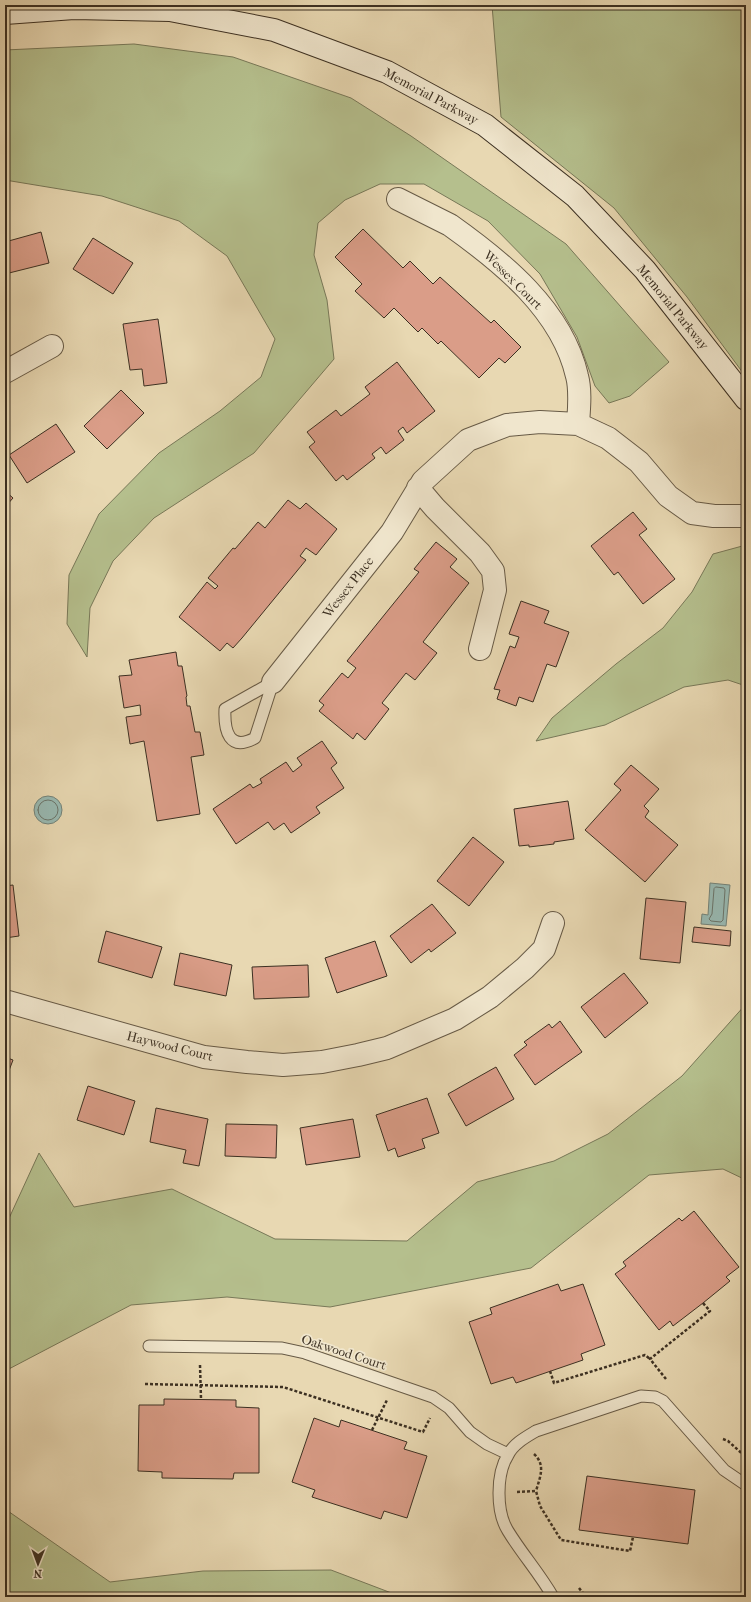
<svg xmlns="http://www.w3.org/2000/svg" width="751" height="1602" font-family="'IM FELL French Canon',serif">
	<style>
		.green { fill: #b5bf8d; stroke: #787858 }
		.water { fill: #98b9b2; stroke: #738278 }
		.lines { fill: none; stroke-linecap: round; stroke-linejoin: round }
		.shore { stroke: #6a746a; stroke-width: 1 }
		.building { fill: #da9d88; stroke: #3c3022 }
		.lane-casing { stroke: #675a46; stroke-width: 13 }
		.street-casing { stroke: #675a46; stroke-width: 24 }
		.secondary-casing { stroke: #3c3022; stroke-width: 24 }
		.path { stroke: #3c3022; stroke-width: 2.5; stroke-dasharray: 3 2; stroke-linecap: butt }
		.lane { stroke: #f0e6cd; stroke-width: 11 }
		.street { stroke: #f0e6cd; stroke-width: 22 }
		.secondary { stroke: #f0e6cd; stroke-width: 22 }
		.labels { text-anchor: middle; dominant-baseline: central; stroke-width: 3.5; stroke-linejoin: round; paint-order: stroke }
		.street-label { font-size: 13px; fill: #3c3022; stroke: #f0e6cd }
	</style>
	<rect width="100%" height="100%" fill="#e8d8b2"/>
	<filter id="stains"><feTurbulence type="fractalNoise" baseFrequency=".005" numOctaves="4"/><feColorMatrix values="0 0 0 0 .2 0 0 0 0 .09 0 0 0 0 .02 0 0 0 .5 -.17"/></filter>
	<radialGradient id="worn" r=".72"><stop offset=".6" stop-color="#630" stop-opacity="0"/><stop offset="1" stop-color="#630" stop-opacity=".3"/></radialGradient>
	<path class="green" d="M492 5H746V377L687 297 614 208 501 117Z
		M134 44 233 57 351 98 411 136 566 244 669 362 630 396 609 403 595 386 577 337 540 274 488 221 424 184H380L345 200 318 223 314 255 327 300 334 359 254 453 154 518 113 561 90 608 87 657 67 624 69 575 99 514 159 453 220 411 261 377 275 339 227 256 179 221 102 196 5 180V50Z
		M746 545V686L728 680 684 687 605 725 536 741 552 718 616 664 663 628 692 592 713 554Z
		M746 1004V1180L723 1169 649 1175 531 1268 330 1307 227 1297 131 1305 5 1371V1227L39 1153 74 1207 172 1189 275 1239 407 1241 477 1182 554 1161 608 1134 682 1076Z
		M5 1509 110 1582 203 1571 331 1570 402 1597H5Z"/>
	<path class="water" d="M34 810a14 14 0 1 1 28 0a14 14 0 1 1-28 0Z
		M710 883 730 885 726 926 701 924 702 914 708 915Z"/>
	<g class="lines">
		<path class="shore" d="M38 810a10 10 0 1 1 20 0a10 10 0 1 1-20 0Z
			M716 887 724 888 725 890 723 920 721 922 711 921 709 919 712 914 714 889Z"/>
	</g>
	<path class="building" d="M363 229 403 268 410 261 433 284 440 277 491 323 494 320 521 347 505 363 499 358 479 378 441 341 438 344 422 328 418 332 394 308 384 318 355 291 362 284 335 257Z
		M41 232 49 263 5 274V242Z
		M93 238 133 263 113 294 73 269Z
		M158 319 167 383 144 386 142 369 130 370 123 324Z
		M397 362 435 411 407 433 403 427 398 431 404 440 386 454 381 447 372 454 375 458 347 480 343 475 336 481 309 447 315 442 307 432 336 410 341 416 370 394 365 387Z
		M121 390 144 413 107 449 84 426Z
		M56 424 75 452 27 483 9 455Z
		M5 491 13 498 5 507Z
		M288 500 300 509 306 503 337 529 316 555 306 548 300 556 306 560 242 638 233 648 227 643 220 651 179 617 207 582 215 589 218 586 208 578 233 548 235 549 258 522 265 528Z
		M633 512 647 529 639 535 675 579 643 604 618 572 614 575 591 546Z
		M436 542 457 559 450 567 469 583 423 642 437 653 415 680 406 673 382 703 389 709 365 740 357 733 353 739 319 711 324 705 319 701 342 673 348 678 356 668 347 661 419 572 414 569Z
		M521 601 549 611 544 623 569 632 556 667 547 664 533 702 519 697 516 706 497 699 500 690 494 689 510 646 515 648 519 637 509 634Z
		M176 652 178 666H182L187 696 186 697 187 706H190L195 732H200L204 755 191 757 200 814 157 821 144 741 130 744 126 717 141 715 140 705 124 708 119 676 132 675 129 660Z
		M322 741 337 763 331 768 344 788 316 807 320 813 291 833 284 823 274 830 268 822 236 844 213 809 250 784 253 788 262 783 260 779 286 762 293 772 302 765 297 758Z
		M631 765 659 789 644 806 649 811 645 817 678 845 645 882 585 830 621 790 614 784Z
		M568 801 574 839 554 842V844L529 847V845L519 846 514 809Z
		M473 837 504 862 469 906 437 881Z
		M13 885 19 936 5 938V886Z
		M646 898 686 902 680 963 640 959Z
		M432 904 456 933 431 952 429 949 411 963 390 936Z
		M694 927 731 931 730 946 692 942Z
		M106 931 162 947 152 978 98 962Z
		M375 941 387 976 337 993 325 958Z
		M180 953 232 965 226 996 174 985Z
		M308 965 309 997 254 999 252 967Z
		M624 973 648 1003 605 1038 581 1007Z
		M560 1021 582 1052 535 1085 514 1055 527 1045 524 1042 549 1024 552 1028Z
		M5 1057 13 1060 5 1081Z
		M496 1067 514 1099 466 1126 448 1094Z
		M88 1086 135 1101 124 1135 77 1120Z
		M427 1098 439 1133 422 1139 425 1148 398 1157 395 1148 388 1151 376 1115Z
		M156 1108 208 1119 199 1166 183 1163 186 1150 150 1142Z
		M353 1119 360 1157 306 1165 300 1128Z
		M226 1124 277 1125 276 1158 225 1156Z
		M694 1211 739 1267 726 1277 730 1281 703 1303 673 1326 670 1321 659 1330 615 1274 626 1266 623 1262 679 1218 682 1221Z
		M558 1284 561 1291 583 1284 605 1345 581 1354 583 1360 516 1383 513 1377 491 1384 469 1322 492 1314 490 1308Z
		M164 1399 236 1400V1407L259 1408V1473H234L233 1479 162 1478V1472L138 1471 139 1405H164Z
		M314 1418 339 1427 341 1420 407 1442 404 1449 427 1456 407 1518 384 1511 381 1519 312 1497 315 1490 292 1482Z
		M587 1476 695 1490 688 1544 579 1530Z"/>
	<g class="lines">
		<defs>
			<path id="lane" d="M273 682 255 738C229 752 224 731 225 709Z
				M149 1346 282 1348 305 1353 433 1397 449 1408 470 1432 487 1444 508 1454
				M553 1597C540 1574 522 1554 508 1531 496 1512 496 1474 508 1455 513 1444 526 1437 536 1431L641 1396 655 1397 663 1401 724 1470 746 1485"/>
			<path id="street" d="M398 199 450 225C502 262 562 310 577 376 581 391 579 409 578 424
				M5 372 52 346
				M418 488 435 508 480 553 493 571 495 590 480 649
				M273 682 392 532 423 481 468 440 507 425 540 422 578 424 608 438 639 462 668 496 692 513 714 516H746
				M5 1001 204 1057 247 1062 283 1065 322 1062 358 1055 387 1048 455 1019 490 997 525 968 544 949 553 923"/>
			<path id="secondary" d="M5 13 74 8 170 10 274 30 387 72 485 125 575 196 645 270 746 399"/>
		</defs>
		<use href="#lane" class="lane-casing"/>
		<use href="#street" class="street-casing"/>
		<use href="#secondary" class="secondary-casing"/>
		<path class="path" d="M200 1365 201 1399
			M550 1371 554 1383 645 1355 650 1359
			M666 1379 650 1359 710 1311 703 1303
			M145 1384 283 1387 423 1432 430 1418
			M372 1430 387 1400
			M723 1439 728 1441 746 1457
			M534 1454C546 1465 540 1477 536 1491
			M517 1492 536 1491 540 1506 561 1540 630 1551 633 1537
			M579 1588 586 1597"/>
		<use href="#lane" class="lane"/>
		<use href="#street" class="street"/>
		<use href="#secondary" class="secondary"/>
	</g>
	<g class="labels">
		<g class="street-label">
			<text transform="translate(431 96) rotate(28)">Memorial Parkway</text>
			<text transform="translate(513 280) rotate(45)">Wessex Court</text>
			<text transform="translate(673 307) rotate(51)">Memorial Parkway</text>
			<text transform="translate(348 587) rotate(-52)">Wessex Place</text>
			<text transform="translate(170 1046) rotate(14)">Haywood Court</text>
			<text transform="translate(344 1352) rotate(18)">Oakwood Court</text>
		</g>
	</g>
	<rect width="751" height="1602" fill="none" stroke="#e8d8b2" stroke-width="20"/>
	<rect x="6" y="6" width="739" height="1590" fill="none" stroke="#3c3022" stroke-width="2"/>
	<rect x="10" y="10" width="731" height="1582" fill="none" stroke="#3c3022"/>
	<g transform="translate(38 1564) rotate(181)" stroke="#f0e6cd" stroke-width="3" paint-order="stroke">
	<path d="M0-3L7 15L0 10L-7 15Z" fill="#3c3022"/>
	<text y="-6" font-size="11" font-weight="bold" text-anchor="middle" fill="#3c3022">N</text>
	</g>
	<rect width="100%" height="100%" filter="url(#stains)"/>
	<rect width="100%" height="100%" fill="url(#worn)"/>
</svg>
